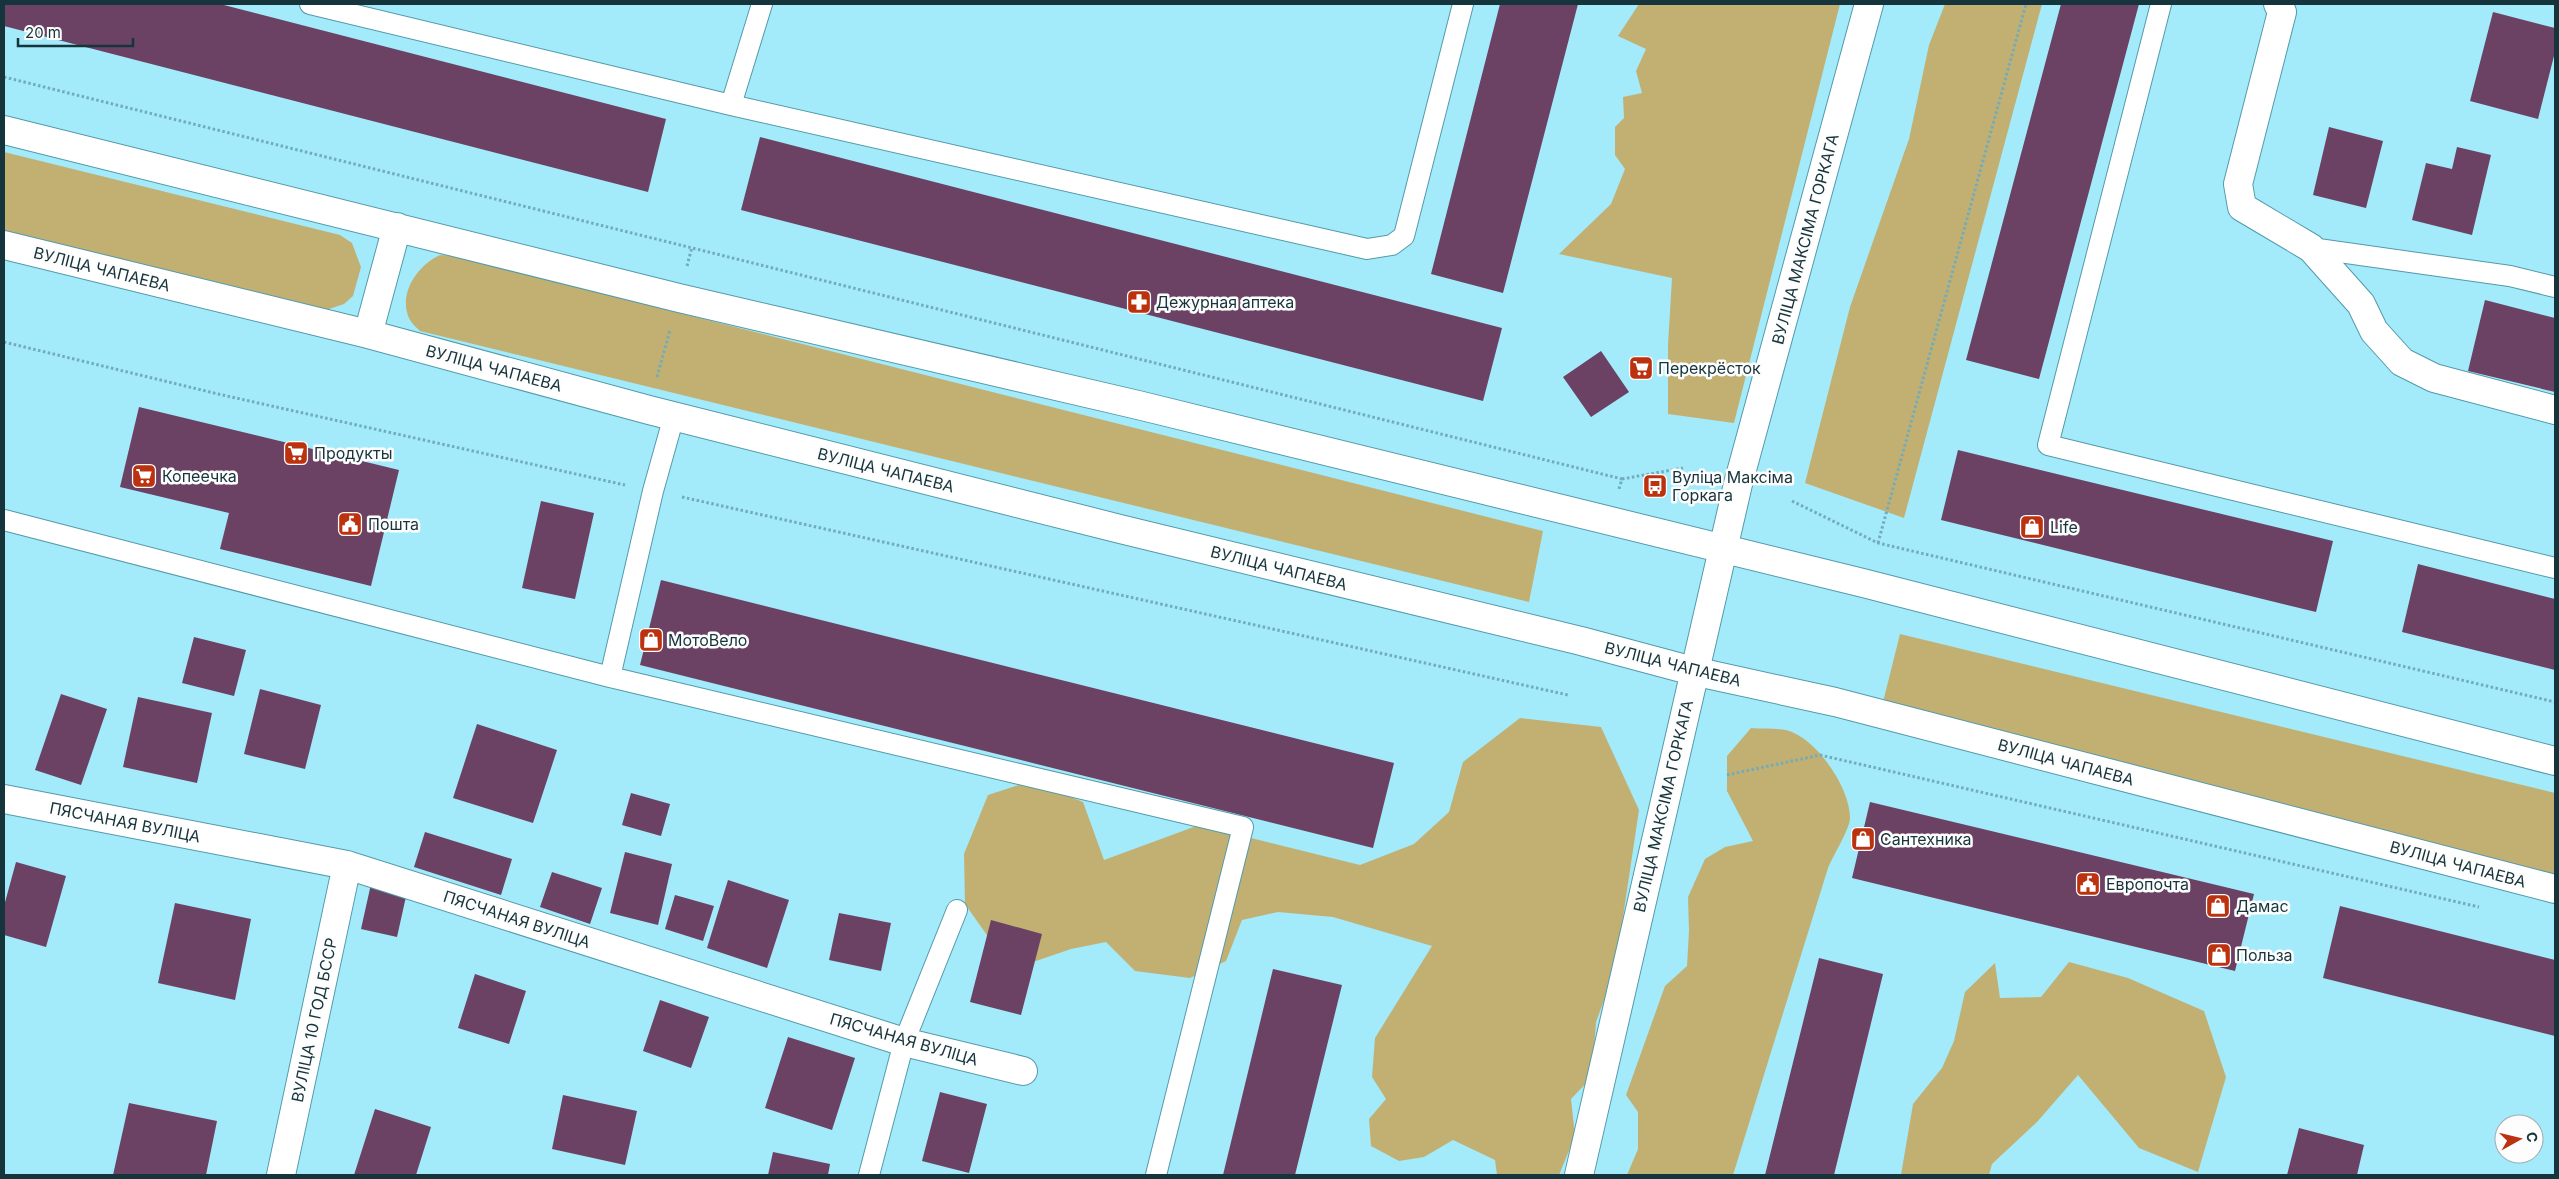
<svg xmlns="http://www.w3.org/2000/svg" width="2559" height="1179" font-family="Inter,sans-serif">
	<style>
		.green { fill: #c2b072 }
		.building { fill: #6b4263 }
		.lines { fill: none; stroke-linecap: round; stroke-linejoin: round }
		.lane-casing { stroke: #549aaa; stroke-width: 22 }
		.street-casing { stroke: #549aaa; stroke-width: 30 }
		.secondary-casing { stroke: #549aaa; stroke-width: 30 }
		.path { stroke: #72abb9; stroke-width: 3; stroke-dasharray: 2.5 2.5; stroke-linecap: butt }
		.lane { stroke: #fff; stroke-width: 20 }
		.street { stroke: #fff; stroke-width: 28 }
		.secondary { stroke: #fff; stroke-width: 28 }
		.labels { text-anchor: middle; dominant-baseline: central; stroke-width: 5; stroke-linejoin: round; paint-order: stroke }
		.street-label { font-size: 16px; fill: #16343b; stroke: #fdfdfd }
		.poi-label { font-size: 16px; fill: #16343b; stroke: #fdfdfd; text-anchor: start }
	</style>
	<rect width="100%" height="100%" fill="#a3eafb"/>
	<path class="green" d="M1639 4H1840L1734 423 1668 414V345L1672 278 1559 254 1611 204 1625 169 1615 155V127L1624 118 1623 97 1642 93 1636 71 1646 49 1618 36Z
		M1945 4H2042L1904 518 1805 483 1850 307 1909 139 1929 45Z
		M4 152 340 235 352 243 361 267 353 296 344 304 326 310 4 236Z
		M440 255 454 256 1543 531 1529 602 420 331C416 327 411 323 409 318 398 293 418 265 440 255Z
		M1900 634 2555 793V876L1881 710Z
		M1520 718 1601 727 1639 810 1615 970 1596 1022 1592 1077 1571 1099 1575 1136 1559 1175H1497L1495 1160 1453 1140 1424 1157 1399 1161 1371 1146 1369 1119 1386 1099 1372 1077 1375 1038 1432 946 1333 917 1278 912 1242 920 1226 961 1190 978 1135 971 1106 942 1071 949 1036 961 996 948 965 904 964 854 988 795 1031 781 1083 802 1104 860 1199 825 1360 865 1414 844 1449 812 1463 762Z
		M1751 728C1762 729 1775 728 1786 730 1816 737 1851 789 1850 819 1849 830 1833 856 1828 868L1733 1175H1627L1638 1149V1112L1626 1095 1665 986 1687 966 1689 931 1688 897 1705 859 1725 847 1753 841 1727 791V756Z
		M2069 962 2128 978 2204 1011 2226 1077 2198 1172 2139 1148 2078 1075 2037 1122 1992 1164 1989 1175H1901L1913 1104 1942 1068 1954 1041 1965 992 1995 963 2000 998 2041 997Z"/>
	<path class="building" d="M4 4H220L666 119 648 192 4 26Z
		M1500 4H1578L1503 293 1431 274Z
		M2061 4H2139L2039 379 1966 360Z
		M2493 12 2555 28V52L2538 119 2470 101Z
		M2329 127 2383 141 2366 208 2313 195Z
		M760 137 1502 328 1483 401 741 210Z
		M2457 147 2491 155 2472 235 2412 220 2426 163 2452 169Z
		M2485 300 2555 318V392L2468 371Z
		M1601 351 1629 392 1591 417 1563 377Z
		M139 407 399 470 371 586 220 549 229 513 120 487Z
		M1958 450 2333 541 2316 612 1941 520Z
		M541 501 594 513 575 599 522 588Z
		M2418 564 2555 599V670L2402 632Z
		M661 580 1394 763 1373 848 640 665Z
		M194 637 246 650 234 696 182 683Z
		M260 689 321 705 305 769 244 754Z
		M61 694 107 709 81 785 35 770Z
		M138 697 212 713 197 783 123 767Z
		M477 724 557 750 533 823 453 798Z
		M631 793 670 804 661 836 622 825Z
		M1870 802 2254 894 2235 971 1852 878Z
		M425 832 512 859 501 895 414 867Z
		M625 852 672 864 658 925 610 913Z
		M16 862 66 876 46 947 4 935V906Z
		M552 872 602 888 590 924 540 907Z
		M728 880 789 900 767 968 707 948Z
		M371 884 407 892 397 937 361 929Z
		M675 895 714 906 703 941 665 929Z
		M175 903 251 919 235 1000 158 983Z
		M2340 906 2555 960V1036L2323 978Z
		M839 913 891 923 881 971 829 960Z
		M991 920 1042 934 1021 1015 970 1002Z
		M1819 958 1883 974 1834 1175H1765Z
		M1273 969 1342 985 1295 1175H1223Z
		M475 974 526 991 509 1044 458 1028Z
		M660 1000 709 1017 691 1068 643 1051Z
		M788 1037 855 1058 832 1130 765 1108Z
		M940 1092 987 1104 969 1173 922 1161Z
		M563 1095 637 1111 625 1165 552 1149Z
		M129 1103 217 1121 206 1175H113Z
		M375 1109 431 1127 416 1175H354Z
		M2299 1128 2364 1145 2357 1175H2287Z
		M773 1152 830 1164 828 1175H768Z"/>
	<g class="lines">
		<defs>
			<path id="lane" d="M310 4 731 105 1367 249 1392 245 1404 236 1463 4
				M2161 4 2048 445 2555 568
				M731 105 762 4
				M2311 248 2510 276 2555 287
				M4 520 610 677 653 491 674 416
				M610 677 1243 827 1156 1175
				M869 1175 904 1042 957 910"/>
			<path id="street" d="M2278 4 2282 12 2238 184 2242 207 2311 248 2361 304 2374 331 2402 362 2434 378 2555 410
				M4 799 347 865 904 1042 1023 1071
				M281 1175 347 865"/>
			<path id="secondary" d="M4 130 679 298 1138 405 1867 584 2555 761
				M4 245 368 334 649 410 1120 529 1581 641 1693 671 1835 702 2555 889
				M368 334 397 227
				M1579 1175 1738 484 1869 4"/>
		</defs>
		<use href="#lane" class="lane-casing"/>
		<use href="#street" class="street-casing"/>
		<use href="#secondary" class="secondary-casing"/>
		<path class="path" d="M4 77 1622 479 1619 489
			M687 266 692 247
			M4 342 218 394 625 485
			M657 377 670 330
			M1622 479 1683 468
			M682 497 1568 695
			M1792 501 1878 543 2555 702
			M1878 543 2026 4
			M1727 775 1820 755 2479 907"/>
		<use href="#lane" class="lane"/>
		<use href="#street" class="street"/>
		<use href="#secondary" class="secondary"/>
	</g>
	<defs>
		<symbol id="pharmacy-square" viewBox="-11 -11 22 22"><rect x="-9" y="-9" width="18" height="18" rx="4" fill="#bc320f" stroke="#fdfdfd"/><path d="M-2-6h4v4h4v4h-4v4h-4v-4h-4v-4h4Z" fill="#fff"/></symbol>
		<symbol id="supermarket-square" viewBox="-11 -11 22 22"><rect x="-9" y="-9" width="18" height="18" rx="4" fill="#bc320f" stroke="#fdfdfd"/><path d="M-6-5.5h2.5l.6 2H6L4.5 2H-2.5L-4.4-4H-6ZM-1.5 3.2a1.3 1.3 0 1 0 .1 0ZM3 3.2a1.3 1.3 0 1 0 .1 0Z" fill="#fff"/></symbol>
		<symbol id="bus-square" viewBox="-11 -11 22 22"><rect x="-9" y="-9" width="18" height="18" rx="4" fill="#bc320f" stroke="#fdfdfd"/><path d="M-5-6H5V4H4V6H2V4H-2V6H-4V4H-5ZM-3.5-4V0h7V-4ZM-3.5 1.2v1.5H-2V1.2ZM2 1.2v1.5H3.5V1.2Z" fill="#fff"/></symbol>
		<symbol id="civic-square" viewBox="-11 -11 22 22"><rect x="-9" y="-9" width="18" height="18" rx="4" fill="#bc320f" stroke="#fdfdfd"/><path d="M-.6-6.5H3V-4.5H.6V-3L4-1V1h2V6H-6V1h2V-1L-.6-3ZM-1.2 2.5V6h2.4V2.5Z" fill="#fff"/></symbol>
		<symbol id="shop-square" viewBox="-11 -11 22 22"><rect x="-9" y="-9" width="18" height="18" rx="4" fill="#bc320f" stroke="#fdfdfd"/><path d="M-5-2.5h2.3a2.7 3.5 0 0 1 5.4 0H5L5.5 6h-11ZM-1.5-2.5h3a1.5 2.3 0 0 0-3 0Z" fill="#fff"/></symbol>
	</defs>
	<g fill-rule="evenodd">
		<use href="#pharmacy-square" x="1125" y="288" width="28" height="28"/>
		<use href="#supermarket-square" x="1627" y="354" width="28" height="28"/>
		<use href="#supermarket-square" x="282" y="439" width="28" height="28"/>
		<use href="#supermarket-square" x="130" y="462" width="28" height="28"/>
		<use href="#bus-square" x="1641" y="472" width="28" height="28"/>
		<use href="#civic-square" x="336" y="510" width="28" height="28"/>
		<use href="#shop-square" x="2018" y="513" width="28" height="28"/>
		<use href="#shop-square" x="637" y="626" width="28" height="28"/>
		<use href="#shop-square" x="1849" y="825" width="28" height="28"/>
		<use href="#civic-square" x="2074" y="870" width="28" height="28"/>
		<use href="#shop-square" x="2204" y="892" width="28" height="28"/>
		<use href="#shop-square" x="2205" y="941" width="28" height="28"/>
	</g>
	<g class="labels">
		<g class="street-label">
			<text transform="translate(1805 239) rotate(-75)">ВУЛІЦА МАКСІМА ГОРКАГА</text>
			<text transform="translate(102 269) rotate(14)">ВУЛІЦА ЧАПАЕВА</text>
			<text transform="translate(494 368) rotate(15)">ВУЛІЦА ЧАПАЕВА</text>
			<text transform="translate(886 470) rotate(14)">ВУЛІЦА ЧАПАЕВА</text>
			<text transform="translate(1279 568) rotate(14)">ВУЛІЦА ЧАПАЕВА</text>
			<text transform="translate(1673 664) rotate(14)">ВУЛІЦА ЧАПАЕВА</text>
			<text transform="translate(2066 762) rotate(15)">ВУЛІЦА ЧАПАЕВА</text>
			<text transform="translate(1663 806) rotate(-77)">ВУЛІЦА МАКСІМА ГОРКАГА</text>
			<text transform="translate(125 822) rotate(11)">ПЯСЧАНАЯ ВУЛІЦА</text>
			<text transform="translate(2458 864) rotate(15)">ВУЛІЦА ЧАПАЕВА</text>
			<text transform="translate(517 919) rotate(18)">ПЯСЧАНАЯ ВУЛІЦА</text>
			<text transform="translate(314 1020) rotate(-78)">ВУЛІЦА 10 ГОД БССР</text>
			<text transform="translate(904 1039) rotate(16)">ПЯСЧАНАЯ ВУЛІЦА</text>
		</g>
		<g class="poi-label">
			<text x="1156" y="302">Дежурная аптека</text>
			<text x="1658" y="368">Перекрёсток</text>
			<text x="314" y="453">Продукты</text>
			<text x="162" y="476">Копеечка</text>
			<text x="1672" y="477">Вуліца Максіма<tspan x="1672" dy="18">Горкага</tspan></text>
			<text x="368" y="524">Пошта</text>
			<text x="2050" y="527">Life</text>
			<text x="668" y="640">МотоВело</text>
			<text x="1880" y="839">Сантехника</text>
			<text x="2106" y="884">Европочта</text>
			<text x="2236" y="906">Дамас</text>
			<text x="2236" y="955">Польза</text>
		</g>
	</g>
	<rect width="2559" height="1179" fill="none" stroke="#16343b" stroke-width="10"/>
	<g transform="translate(2519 1139) rotate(82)"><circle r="24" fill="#fdfdfd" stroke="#a1adaf"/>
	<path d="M0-4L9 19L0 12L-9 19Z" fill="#bc320f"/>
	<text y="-8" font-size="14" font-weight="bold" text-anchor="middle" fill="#16343b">С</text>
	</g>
	<path d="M18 38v8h115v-8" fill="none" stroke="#16343b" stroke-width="2.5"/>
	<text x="25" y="38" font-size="15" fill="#16343b" stroke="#fdfdfd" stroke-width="4" paint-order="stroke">20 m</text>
</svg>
